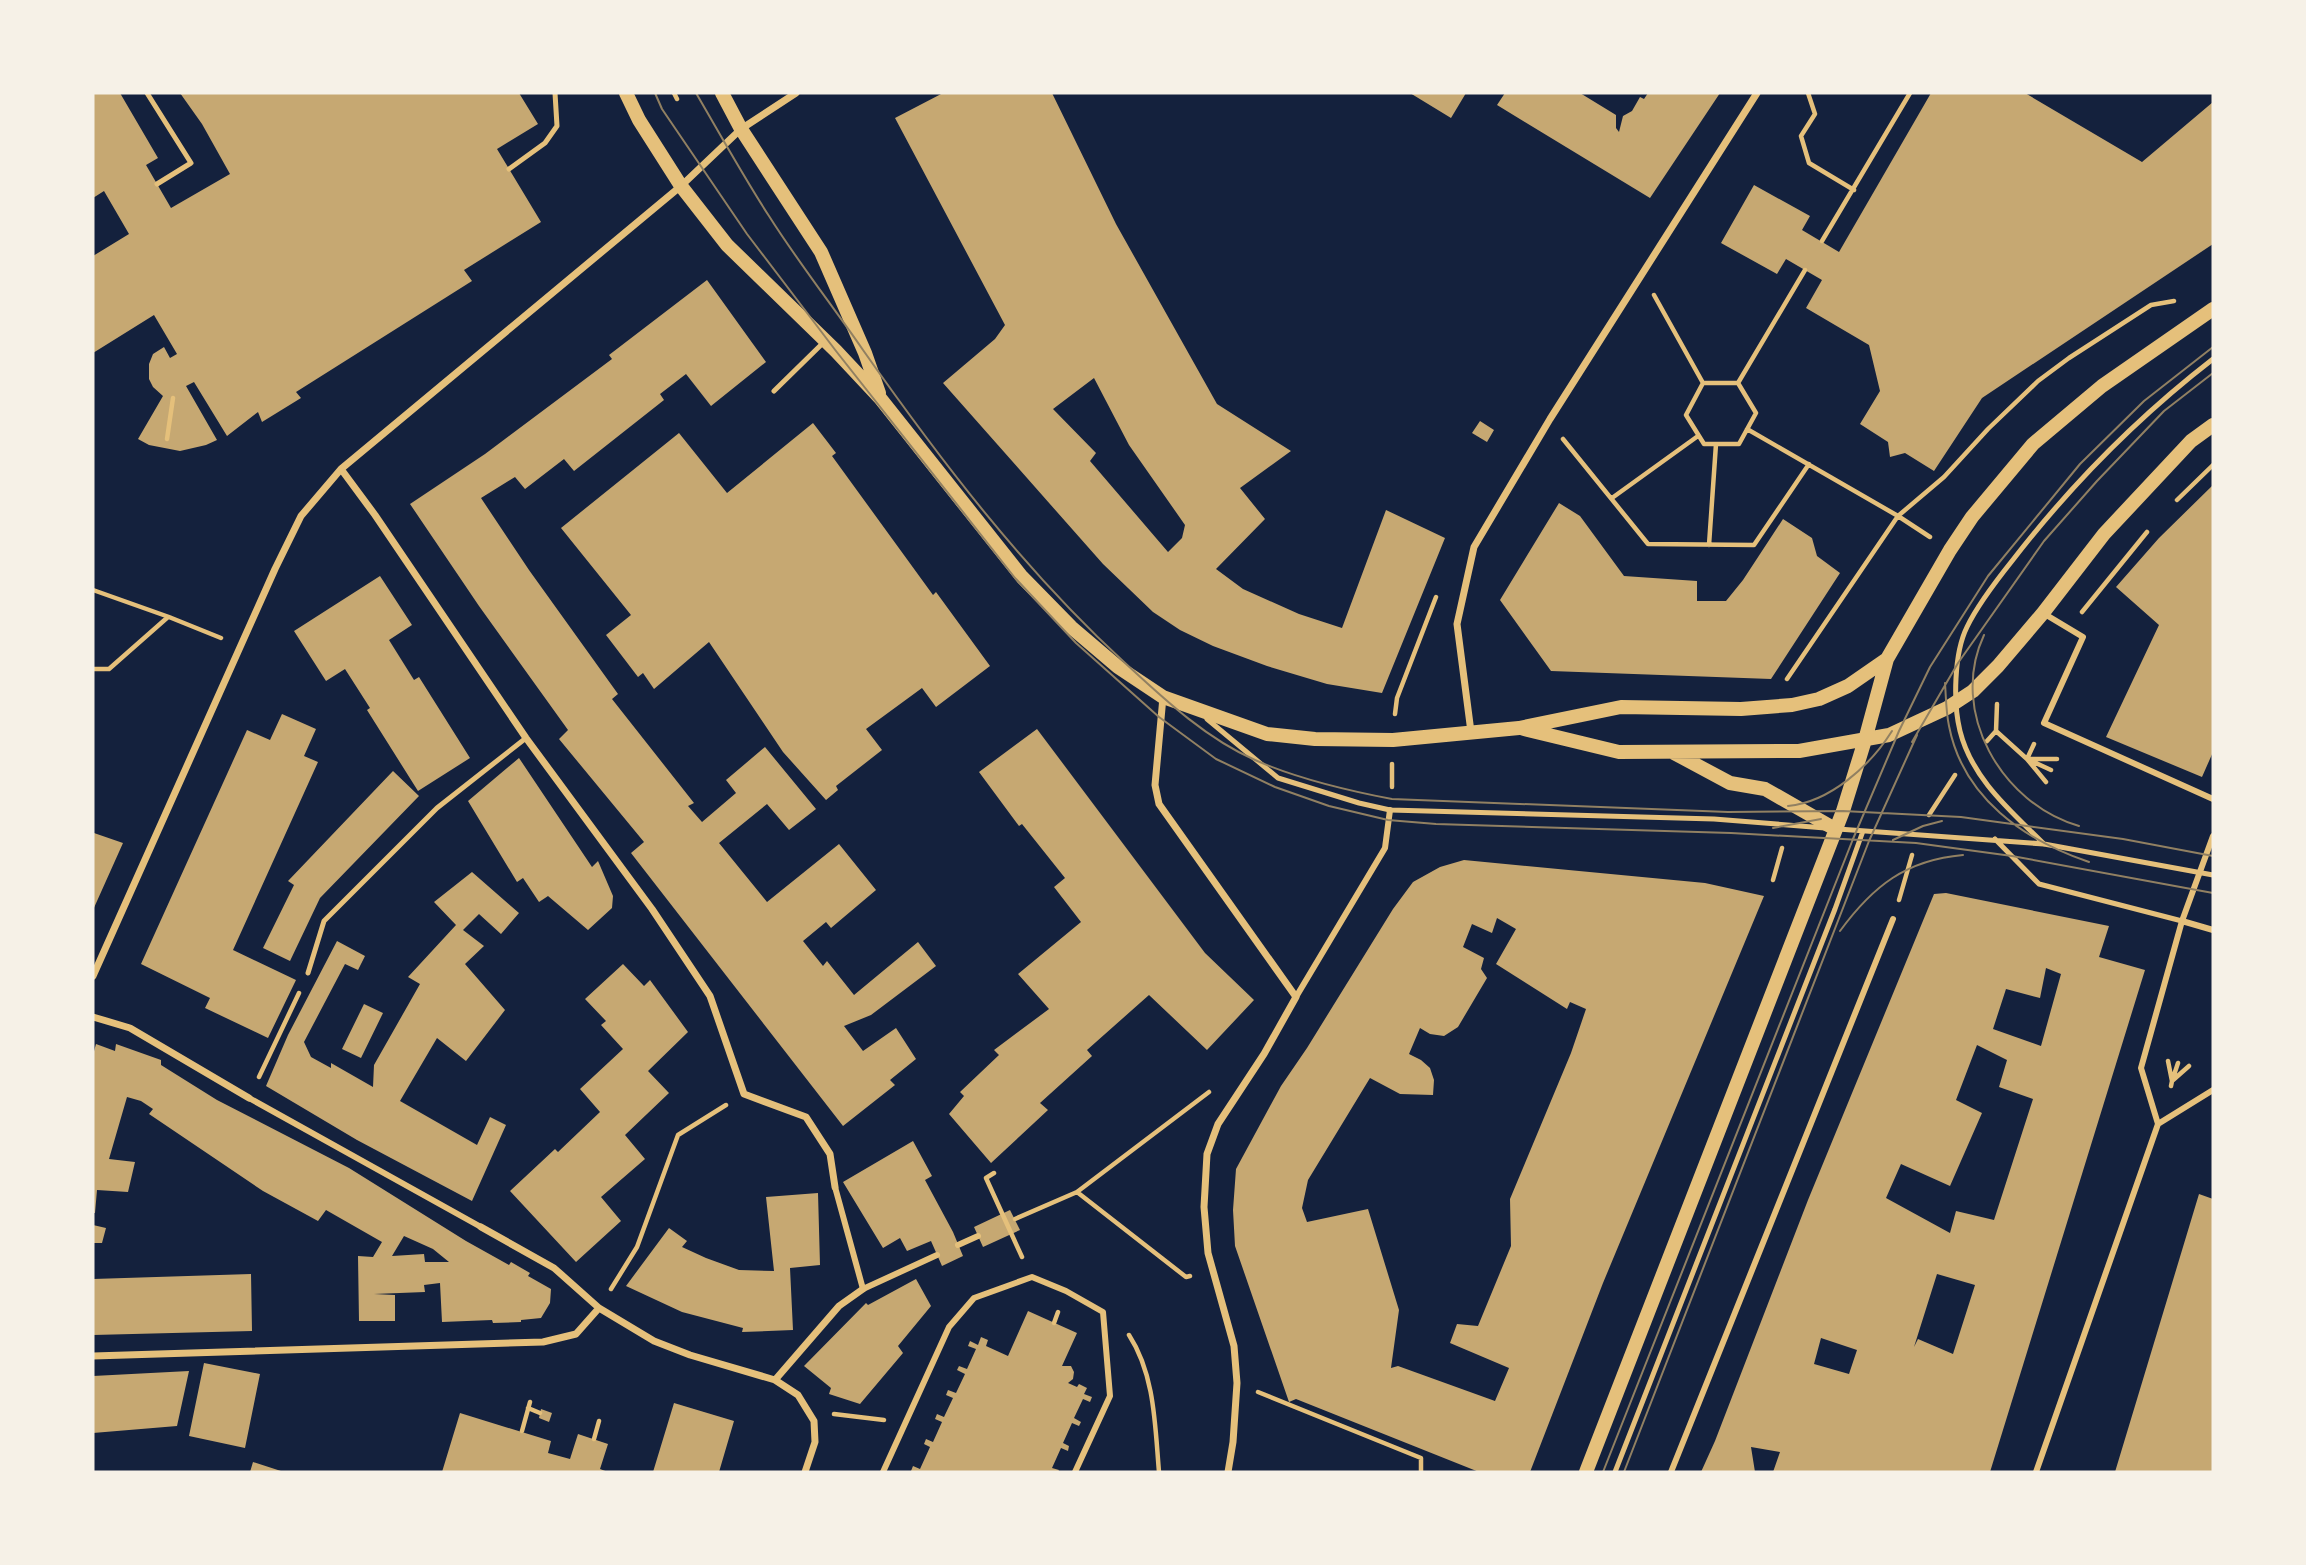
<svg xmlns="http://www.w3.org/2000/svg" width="2306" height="1565" font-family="'Public Sans',sans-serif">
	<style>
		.building { fill: #c6a872; fill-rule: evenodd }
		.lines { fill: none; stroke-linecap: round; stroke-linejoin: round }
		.path { stroke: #e5c07b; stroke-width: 4.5 }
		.service { stroke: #e5c07b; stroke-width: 5 }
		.pedestrian { stroke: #e5c07b; stroke-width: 6 }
		.minor { stroke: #e5c07b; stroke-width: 7 }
		.secondary { stroke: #e5c07b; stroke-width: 14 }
		.tram { stroke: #918062; stroke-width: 2 }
	</style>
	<rect width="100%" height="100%" fill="#14213d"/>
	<path class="building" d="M93 93H120L158 158 146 165 171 208 230 174 202 124 180 93H519L538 124 497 149 541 222 464 270 472 281 296 392 301 398 262 422 258 412 227 436 194 382 186 386 217 440 206 445 180 451 149 445 138 439 163 396 153 387 149 379V364L153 354 164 347 170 358 177 354 154 315 93 353V256L129 234 104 191 93 198Z
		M943 93H1052L1116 224 1217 404 1291 451 1240 488 1265 519 1216 569 1243 589 1299 614 1342 628 1386 510 1445 538 1382 693 1327 684 1267 666 1213 646 1180 630 1153 612 1103 564 943 383 995 339 1005 325 895 118ZM1094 378 1129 445 1185 525 1182 538 1168 552 1090 461 1096 453 1053 409Z
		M1410 93H1466L1451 118Z
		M1505 93H1580L1616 115V128L1619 132 1623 116 1632 111 1640 97 1644 99 1648 93H1720L1650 198 1497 105Z
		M1931 93H2025L2142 162 2213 102V244L1982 398 1934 471 1905 453 1890 457 1888 442 1860 424 1880 391 1869 345 1806 308 1822 280 1786 259 1777 274 1721 243 1754 185 1810 216 1802 230 1839 252Z
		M707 280 766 362 711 406 686 374 660 394 664 400 574 471 564 459 525 489 515 477 481 498 529 570 618 694 612 699 694 803 688 806 702 822 736 793 726 780 765 747 816 809 789 830 767 804 719 843 767 902 839 844 876 890 831 928 826 922 803 941 823 966 827 961 854 995 918 942 936 966 871 1015 844 1026 863 1051 896 1028 916 1059 890 1080 895 1085 843 1126 631 853 644 842 559 739 568 730 479 606 410 504 485 454 612 359 609 355Z
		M1480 421 1494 430 1487 442 1472 433Z
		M813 423 836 453 832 456 933 595 936 592 990 666 936 707 922 688 866 729 882 750 836 786 838 790 826 800 783 752 709 642 654 689 643 673 638 677 606 635 631 615 561 528 679 433 727 493Z
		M2213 485V752L2202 777 2106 737 2159 625 2116 587 2159 538Z
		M1559 503 1580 516 1624 576 1697 581V601H1726L1743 580 1783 519 1812 538 1817 556 1840 573 1771 679 1551 671 1500 600Z
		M380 576 412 625 389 640 414 680 419 677 470 758 418 791 367 710 370 708 345 669 326 681 294 631Z
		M282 714 316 729 304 756 318 762 233 950 296 980 268 1038 205 1008 210 998 141 964 247 730 270 740Z
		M1037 729 1205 953 1254 1000 1207 1050 1149 995 1087 1050 1092 1056 1040 1103 1048 1110 991 1163 949 1114 964 1096 960 1092 999 1055 994 1050 1049 1009 1018 974 1081 922 1054 887 1065 878 1022 824 1019 826 979 772Z
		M519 758 592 867 598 861 613 896 612 908 588 930 548 896 539 902 523 878 517 882 468 801Z
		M393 771 419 796 320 898 290 961 263 948 294 885 288 881Z
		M94 833 123 843 93 910V835Z
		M1464 860 1705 883 1764 896 1603 1283 1530 1472H1479L1296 1399 1289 1402 1235 1246 1233 1210 1236 1169 1281 1086 1307 1048 1393 909 1413 882 1440 867ZM1497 918 1516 929 1496 964 1567 1009 1570 1002 1586 1009 1571 1053 1510 1199 1511 1246 1478 1326 1457 1324 1450 1343 1509 1368 1495 1401 1398 1366 1391 1368 1399 1310 1368 1209 1307 1222 1302 1208 1308 1180 1370 1078 1400 1094 1433 1095 1434 1080 1430 1068 1421 1060 1409 1054 1420 1028 1430 1034 1444 1036 1458 1027 1487 978 1481 969 1484 958 1463 947 1472 924 1492 933Z
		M472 872 519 913 501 934 479 914 463 930 484 946 465 964 505 1010 466 1061 437 1038 400 1101 477 1145 490 1117 506 1125 472 1201 357 1140 266 1086 288 1035 337 941 365 956 358 970 345 964 304 1042 311 1057 331 1068V1063L373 1087 374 1065 420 984 408 977 456 925 434 902Z
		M1946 893 2109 926 2099 957 2145 970 1990 1472H1773L1780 1452 1751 1447 1755 1472H1701L1715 1441 1808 1200 1934 894ZM2046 968 2061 974 2041 1046 1993 1029 2006 989 2040 998ZM1977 1045 2007 1060 1999 1087 2033 1099 1994 1220 1956 1211 1950 1233 1886 1198 1901 1164 1950 1186 1982 1113 1956 1100ZM1937 1274 1975 1285 1953 1354 1918 1339 1914 1347ZM1821 1338 1857 1350 1849 1374 1814 1364Z
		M623 964 644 986 650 980 688 1032 648 1071 669 1093 625 1135 645 1159 601 1197 621 1221 576 1262 510 1191 555 1149 558 1152 600 1112 580 1089 623 1049 601 1025 606 1021 585 999Z
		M364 1004 383 1013 361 1058 342 1049Z
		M96 1044 115 1051 116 1044 161 1060V1065L217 1100 349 1168 466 1241 509 1265 511 1262 530 1273 528 1276 551 1289 550 1303 541 1318 521 1320V1322L493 1323 492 1320 442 1322 440 1283 424 1285 425 1292 374 1294 395 1295V1321H359L358 1256 373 1257 382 1242 326 1210 318 1221 263 1191 149 1114 153 1109 141 1101 127 1097 109 1159 135 1162 128 1192 97 1190 95 1213H93V1055ZM404 1236 433 1249 449 1262H425L424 1254 392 1256Z
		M913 1141 932 1176 925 1180 953 1232 963 1256 942 1266 931 1241 907 1251 900 1238 883 1248 843 1182Z
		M818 1193 820 1265 790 1268 793 1330 742 1332 743 1328 682 1312 626 1286 669 1228 687 1241 682 1247 706 1258 739 1270 774 1271 766 1197Z
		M2199 1194 2213 1199V1472H2115Z
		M1010 1210 1020 1230 983 1247 974 1227Z
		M93 1225 106 1228 102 1243H93Z
		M251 1274 252 1331 93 1335V1279Z
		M916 1279 931 1306 898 1346 903 1353 860 1404 829 1394 831 1388 804 1366 866 1303 868 1305Z
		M1028 1311 1077 1333 1062 1366H1071L1074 1372 1073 1379 1068 1383 1077 1387 1079 1384 1087 1388 1084 1394 1092 1397 1090 1402 1083 1399 1074 1418 1081 1422 1079 1426 1072 1423 1063 1443 1069 1446 1068 1451 1061 1448 1052 1468 1059 1470 1058 1472 911 1471 913 1466 920 1469 930 1447 924 1444 926 1439 933 1442 942 1422 935 1419 937 1414 944 1417 953 1398 946 1395 948 1390 956 1393 965 1374 957 1370 959 1366 967 1369 976 1349 968 1346 970 1341 978 1345 981 1337 988 1340 986 1346 1008 1356Z
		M204 1363 260 1374 245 1448 189 1436Z
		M189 1371 177 1426 93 1433V1376Z
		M674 1403 734 1421 719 1472H653Z
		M541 1409 552 1413 549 1422 539 1418Z
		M460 1413 551 1441 548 1453 570 1459 578 1434 608 1444 600 1469 608 1472H442Z
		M253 1462 284 1472H250Z"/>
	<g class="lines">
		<path class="path" d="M674 93 677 99
			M1808 93 1815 114 1801 136 1809 163 1854 190
			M1822 241 1910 93
			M1654 295 1703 383
			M1703 383H1738L1756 413 1739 444H1704L1686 415Z
			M1738 383 1805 270
			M1747 429 1898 516 1930 537
			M167 439 173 398
			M1563 439 1648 544 1754 545 1809 464
			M1612 498 1698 436
			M2177 500 2213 465
			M1709 545 1716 444
			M93 590 169 617 221 638
			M2082 612 2147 532
			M93 669H109L168 617
			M1787 679 1898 516 1944 477 1988 429 2038 381 2069 358 2151 305 2174 301
			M1395 714 1397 698 1436 597
			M1996 731 2027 759 2051 770
			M1996 731 1997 704
			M1987 741 1996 731
			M2027 759 2034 744
			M2046 782 2027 759H2057
			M1392 787V764
			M1929 815 1955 775
			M1773 880 1782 848
			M1899 900 1912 855
			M2168 1061 2172 1081 2171 1086
			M2178 1063 2172 1081 2189 1066
			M259 1077 299 993
			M994 1173 986 1178 1022 1257
			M1077 1192 1186 1277 1190 1276
			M1015 1219 1077 1192 1209 1092
			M611 1289 637 1247 678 1135 726 1105
			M1054 1323 1058 1312
			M1129 1335C1155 1375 1155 1426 1159 1472
			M1258 1392 1421 1458V1472
			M528 1408 540 1413
			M834 1414 884 1420
			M522 1431 530 1402
			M594 1439 599 1421"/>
		<path class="service" d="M147 93 191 163 157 184
			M509 169 545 143 557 126 555 93
			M774 391 825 341
			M1207 719 1278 778 1359 803 1390 810 1714 819 1825 828
			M1838 829 2044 844 2213 875
			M1995 839 2039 884 2182 921
			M2044 844C2011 811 1972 779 1960 731 1953 703 1954 653 1967 627 1978 604 1996 581 2012 561 2070 486 2138 417 2213 359
			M308 973 324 921 437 808 526 738
			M1615 1472 1835 909 1863 831"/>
		<path class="pedestrian" d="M2043 613 2083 637 2044 723 2213 799
			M2182 921 2213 930
			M1296 997 1385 848 1390 810
			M249 1098 481 1227
			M2158 1124 2213 1090
			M835 1187 863 1289 937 1255
			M958 1245 978 1236
			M883 1472 949 1327 974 1298 1032 1277 1066 1291 1103 1312 1110 1396 1075 1472
			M1671 1472 1893 919
			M2036 1472 2158 1124 2141 1068 2182 921 2213 836"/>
		<path class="minor" d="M341 469 375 515 526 738 652 909 710 996 744 1094 806 1117 830 1154 835 1187
			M1163 697 1155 785 1159 804 1296 997 1264 1054 1218 1124 1207 1154 1204 1207 1208 1253 1234 1346 1237 1383 1233 1442 1228 1472
			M1471 732 1457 624 1474 547 1550 419 1757 93
			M93 976 275 569 301 516 341 469 681 186 741 129 796 93
			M93 1017 130 1028 249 1098
			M481 1227 554 1268 599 1308 654 1341 690 1355 775 1380 798 1395 814 1421 815 1442 805 1472
			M93 1356 543 1342 576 1334 599 1308
			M775 1380 839 1306 863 1289"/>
		<path class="secondary" d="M626 93 639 120 681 186 727 245 836 351 880 398 1022 577 1071 627 1118 667 1163 697 1267 734 1315 739 1393 740 1519 728 1621 707 1741 709 1792 705 1819 699 1848 686 1887 659
			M722 93 741 129 821 252 865 353 879 393
			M1524 729 1619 752 1799 751 1889 735 1947 708 1973 691 1998 666 2043 613 2104 534 2191 441 2213 425
			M1674 753 1730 783 1765 789 1835 829
			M1586 1472 1843 811 1865 740 1887 659 1950 550 1972 517 2033 444 2102 386 2213 309"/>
		<path class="tram" d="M655 93 662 109 747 234 836 351 1015 578 1076 643 1159 717 1216 759 1275 787 1329 806 1388 820 1436 824 1731 833 1916 843 2012 856 2213 893
			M696 93C720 134 743 176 769 216 798 262 832 305 863 350 941 461 1024 570 1124 662 1163 698 1205 738 1255 760 1298 779 1345 790 1392 799L1728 812 1843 811 1961 817 2123 839 2213 856
			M1984 635C1948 712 2002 804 2079 826
			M1945 683C1946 697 1946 712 1949 726 1963 798 2024 840 2089 862
			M1912 742 1958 663 2044 541 2097 481 2164 411 2213 373
			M1788 806C1830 802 1870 766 1892 731
			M1773 828 1821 819
			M1893 840 1923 826 1942 821
			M1840 931C1873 886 1906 860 1963 855
			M1603 1472 1853 839 1899 731 1930 667 1988 576 2080 464 2144 401 2213 347
			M1624 1472 1869 841 1917 735"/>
	</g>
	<rect width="2306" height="1565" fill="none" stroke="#f6f1e7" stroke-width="189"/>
</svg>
